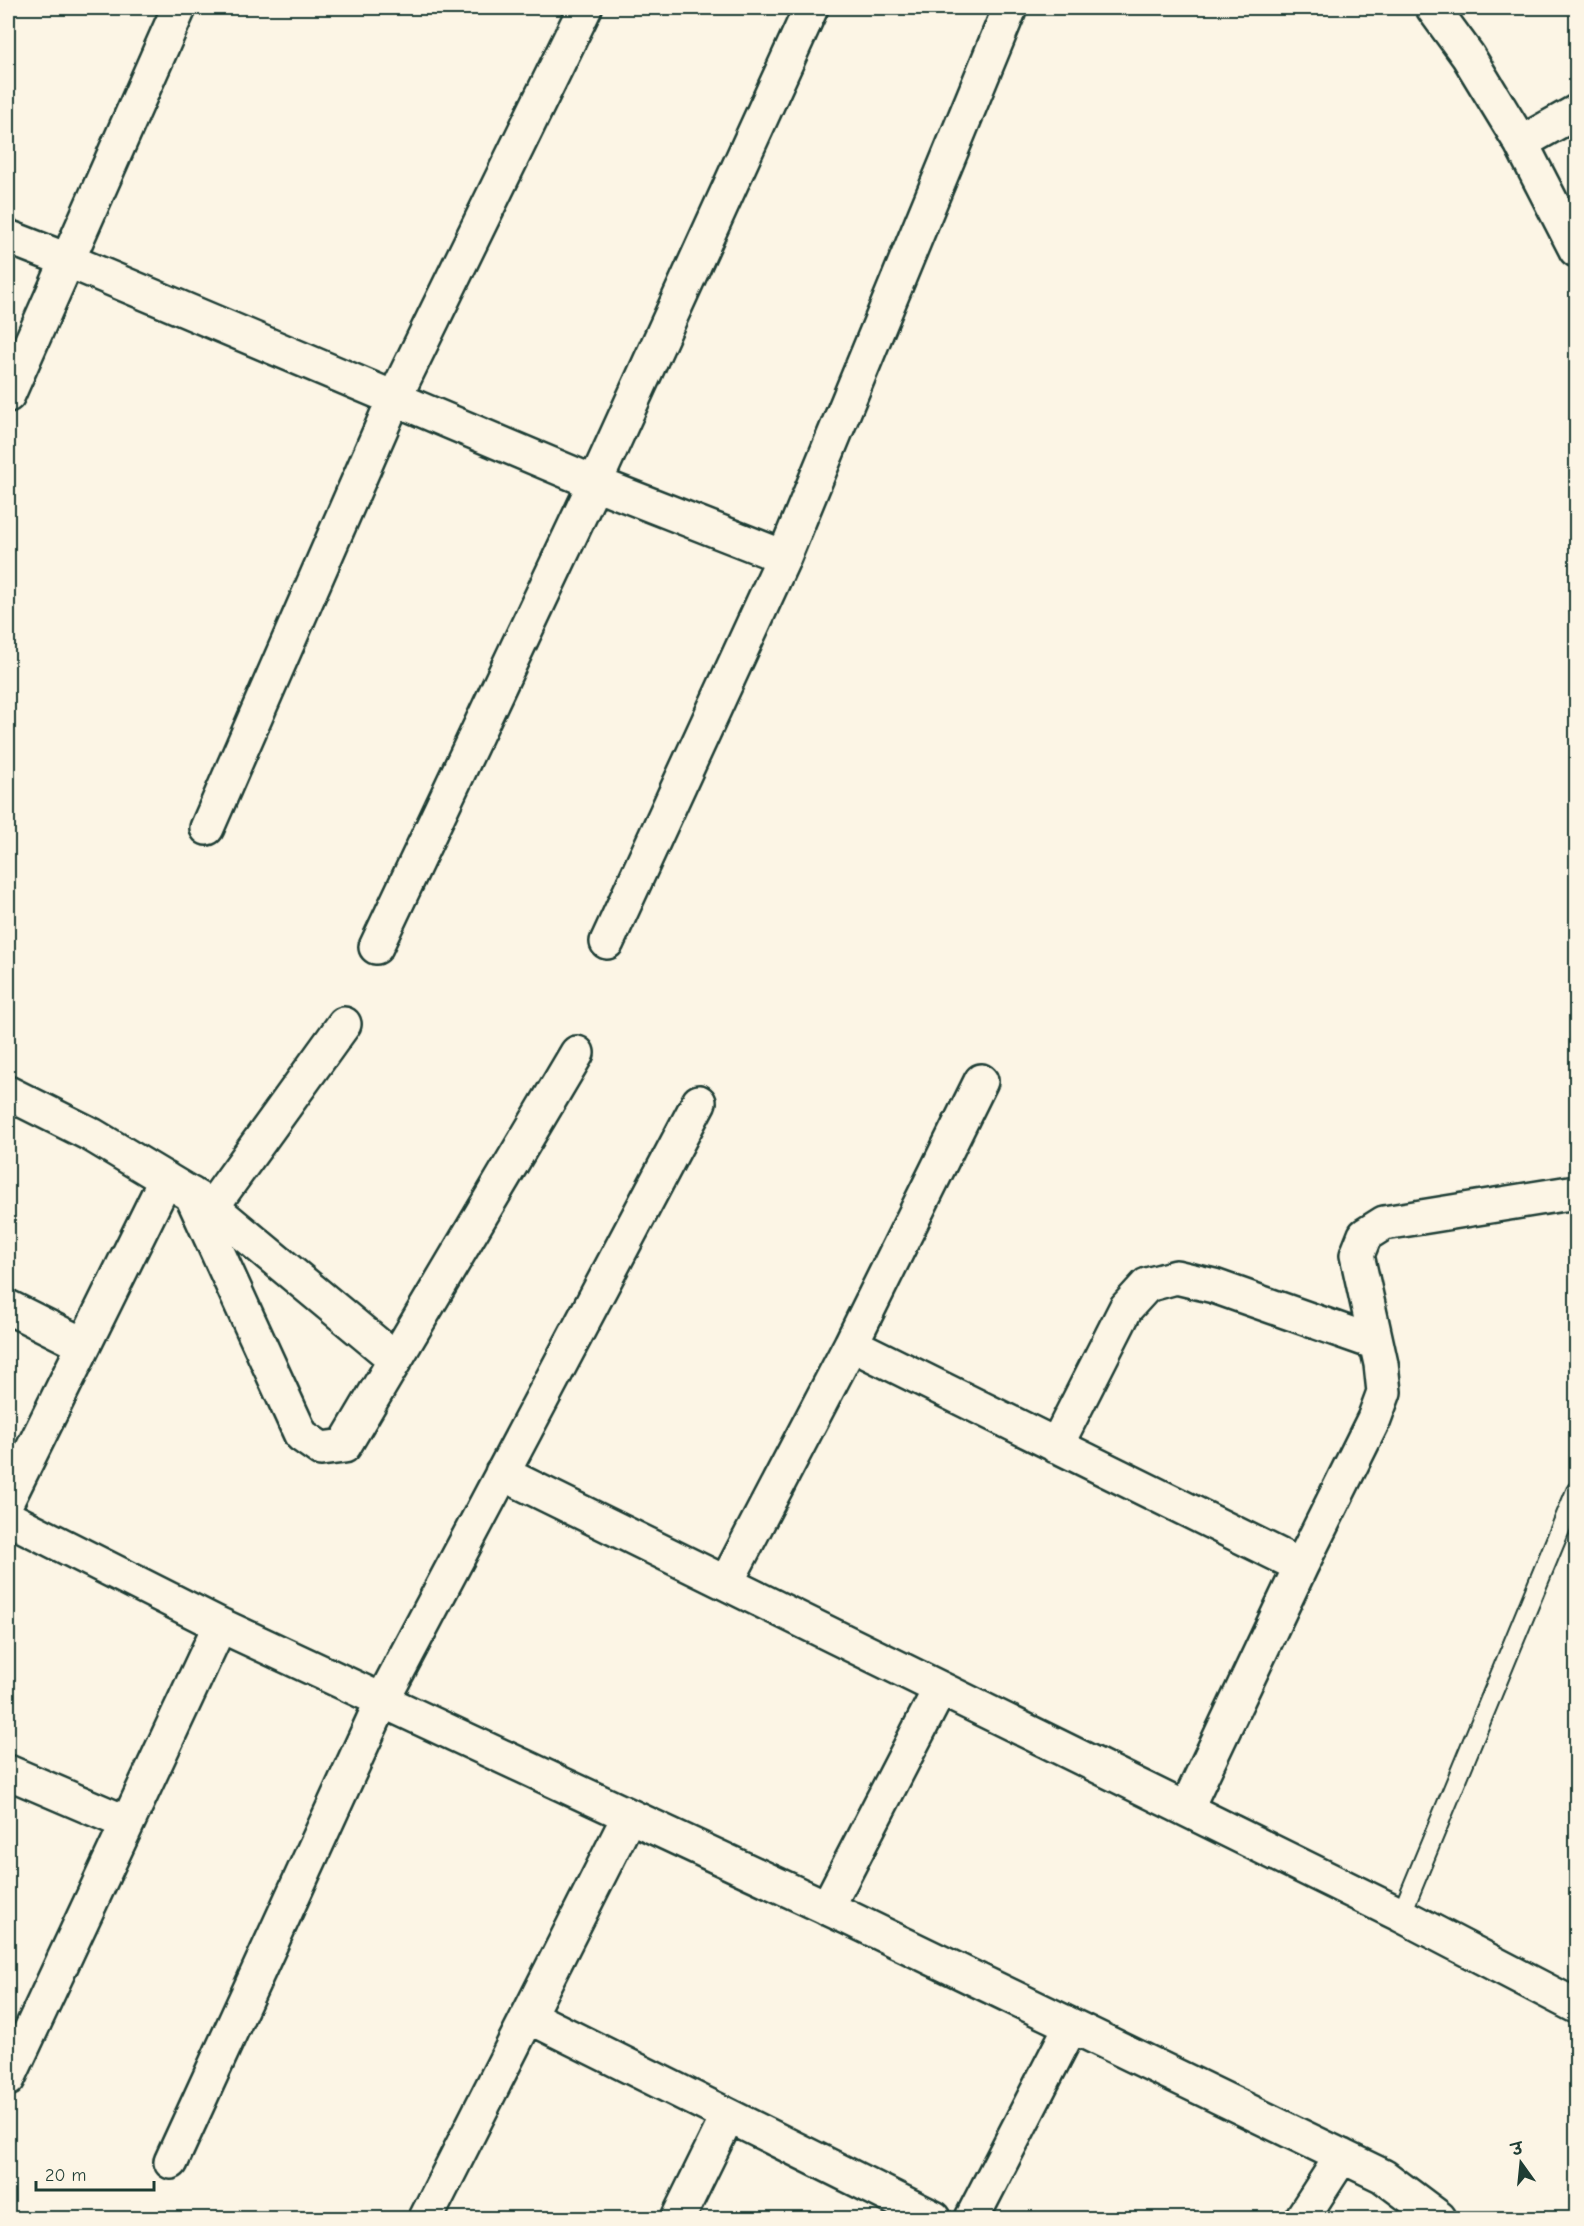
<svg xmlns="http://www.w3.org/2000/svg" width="1584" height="2226" font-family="'Comic Neue','Playpen Sans Deva',sans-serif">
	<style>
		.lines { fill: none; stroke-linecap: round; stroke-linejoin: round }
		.service-casing { stroke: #1f3d34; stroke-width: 22 }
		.minor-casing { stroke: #1f3d34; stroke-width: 38 }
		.service { stroke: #fcf5e5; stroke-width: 18 }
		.minor { stroke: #fcf5e5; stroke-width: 33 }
	</style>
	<rect width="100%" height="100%" fill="#fcf5e5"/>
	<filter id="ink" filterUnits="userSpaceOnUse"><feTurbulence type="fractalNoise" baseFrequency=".0167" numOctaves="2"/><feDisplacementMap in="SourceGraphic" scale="12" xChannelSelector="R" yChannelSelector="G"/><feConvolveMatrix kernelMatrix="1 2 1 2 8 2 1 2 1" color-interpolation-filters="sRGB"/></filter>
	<g filter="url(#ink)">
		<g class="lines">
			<defs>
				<path id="service" d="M1401 1915 1576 1491"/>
				<path id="minor" d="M1433 8 1468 56 1521 143 1576 250
					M1521 143 1576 112
					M8 237 67 260 595 483 784 557
					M8 395 179 8
					M207 828 394 399 585 8
					M607 942 784 557 1010 8
					M376 947 595 483 811 8
					M8 1093 92 1135 212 1207 395 1359
					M191 1194 301 1435 321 1449 344 1446 577 1053
					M212 1207 344 1024
					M8 1307 84 1345
					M851 1344 1301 1566
					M1056 1446 1126 1308 1147 1285 1176 1277 1214 1286 1376 1343
					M502 1473 1401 1915 1576 2006
					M8 1499 166 1179
					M8 1518 220 1625 849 1918 1383 2176 1439 2218
					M726 1583 851 1344 981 1081
					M8 1772 127 1823
					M1186 1809 1301 1566 1374 1419 1384 1392 1381 1364 1357 1255 1365 1235 1384 1223 1576 1192
					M827 1908 940 1689
					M528 2016 934 2218
					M8 2079 220 1625
					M171 2162 382 1701 699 1102
					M426 2218 629 1816
					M678 2218 728 2116
					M972 2218 1071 2026
					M1302 2218 1342 2156"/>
			</defs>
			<use href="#service" class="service-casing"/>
			<use href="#minor" class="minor-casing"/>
			<use href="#service" class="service"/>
			<use href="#minor" class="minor"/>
		</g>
	</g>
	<rect width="1584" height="2226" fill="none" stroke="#fcf5e5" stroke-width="30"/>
	<rect x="15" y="15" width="1554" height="2196" fill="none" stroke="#1f3d34" stroke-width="2" filter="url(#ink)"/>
	<g transform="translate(1521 2163) rotate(345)" stroke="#fcf5e5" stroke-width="4.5" paint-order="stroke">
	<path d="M0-4.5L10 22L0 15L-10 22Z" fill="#1f3d34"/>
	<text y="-9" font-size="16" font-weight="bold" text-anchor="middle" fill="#1f3d34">उ</text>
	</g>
	<path d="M36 2181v9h118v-9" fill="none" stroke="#1f3d34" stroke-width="3"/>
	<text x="45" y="2181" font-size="18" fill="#1f3d34" stroke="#fcf5e5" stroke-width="4.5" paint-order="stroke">20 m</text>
</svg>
